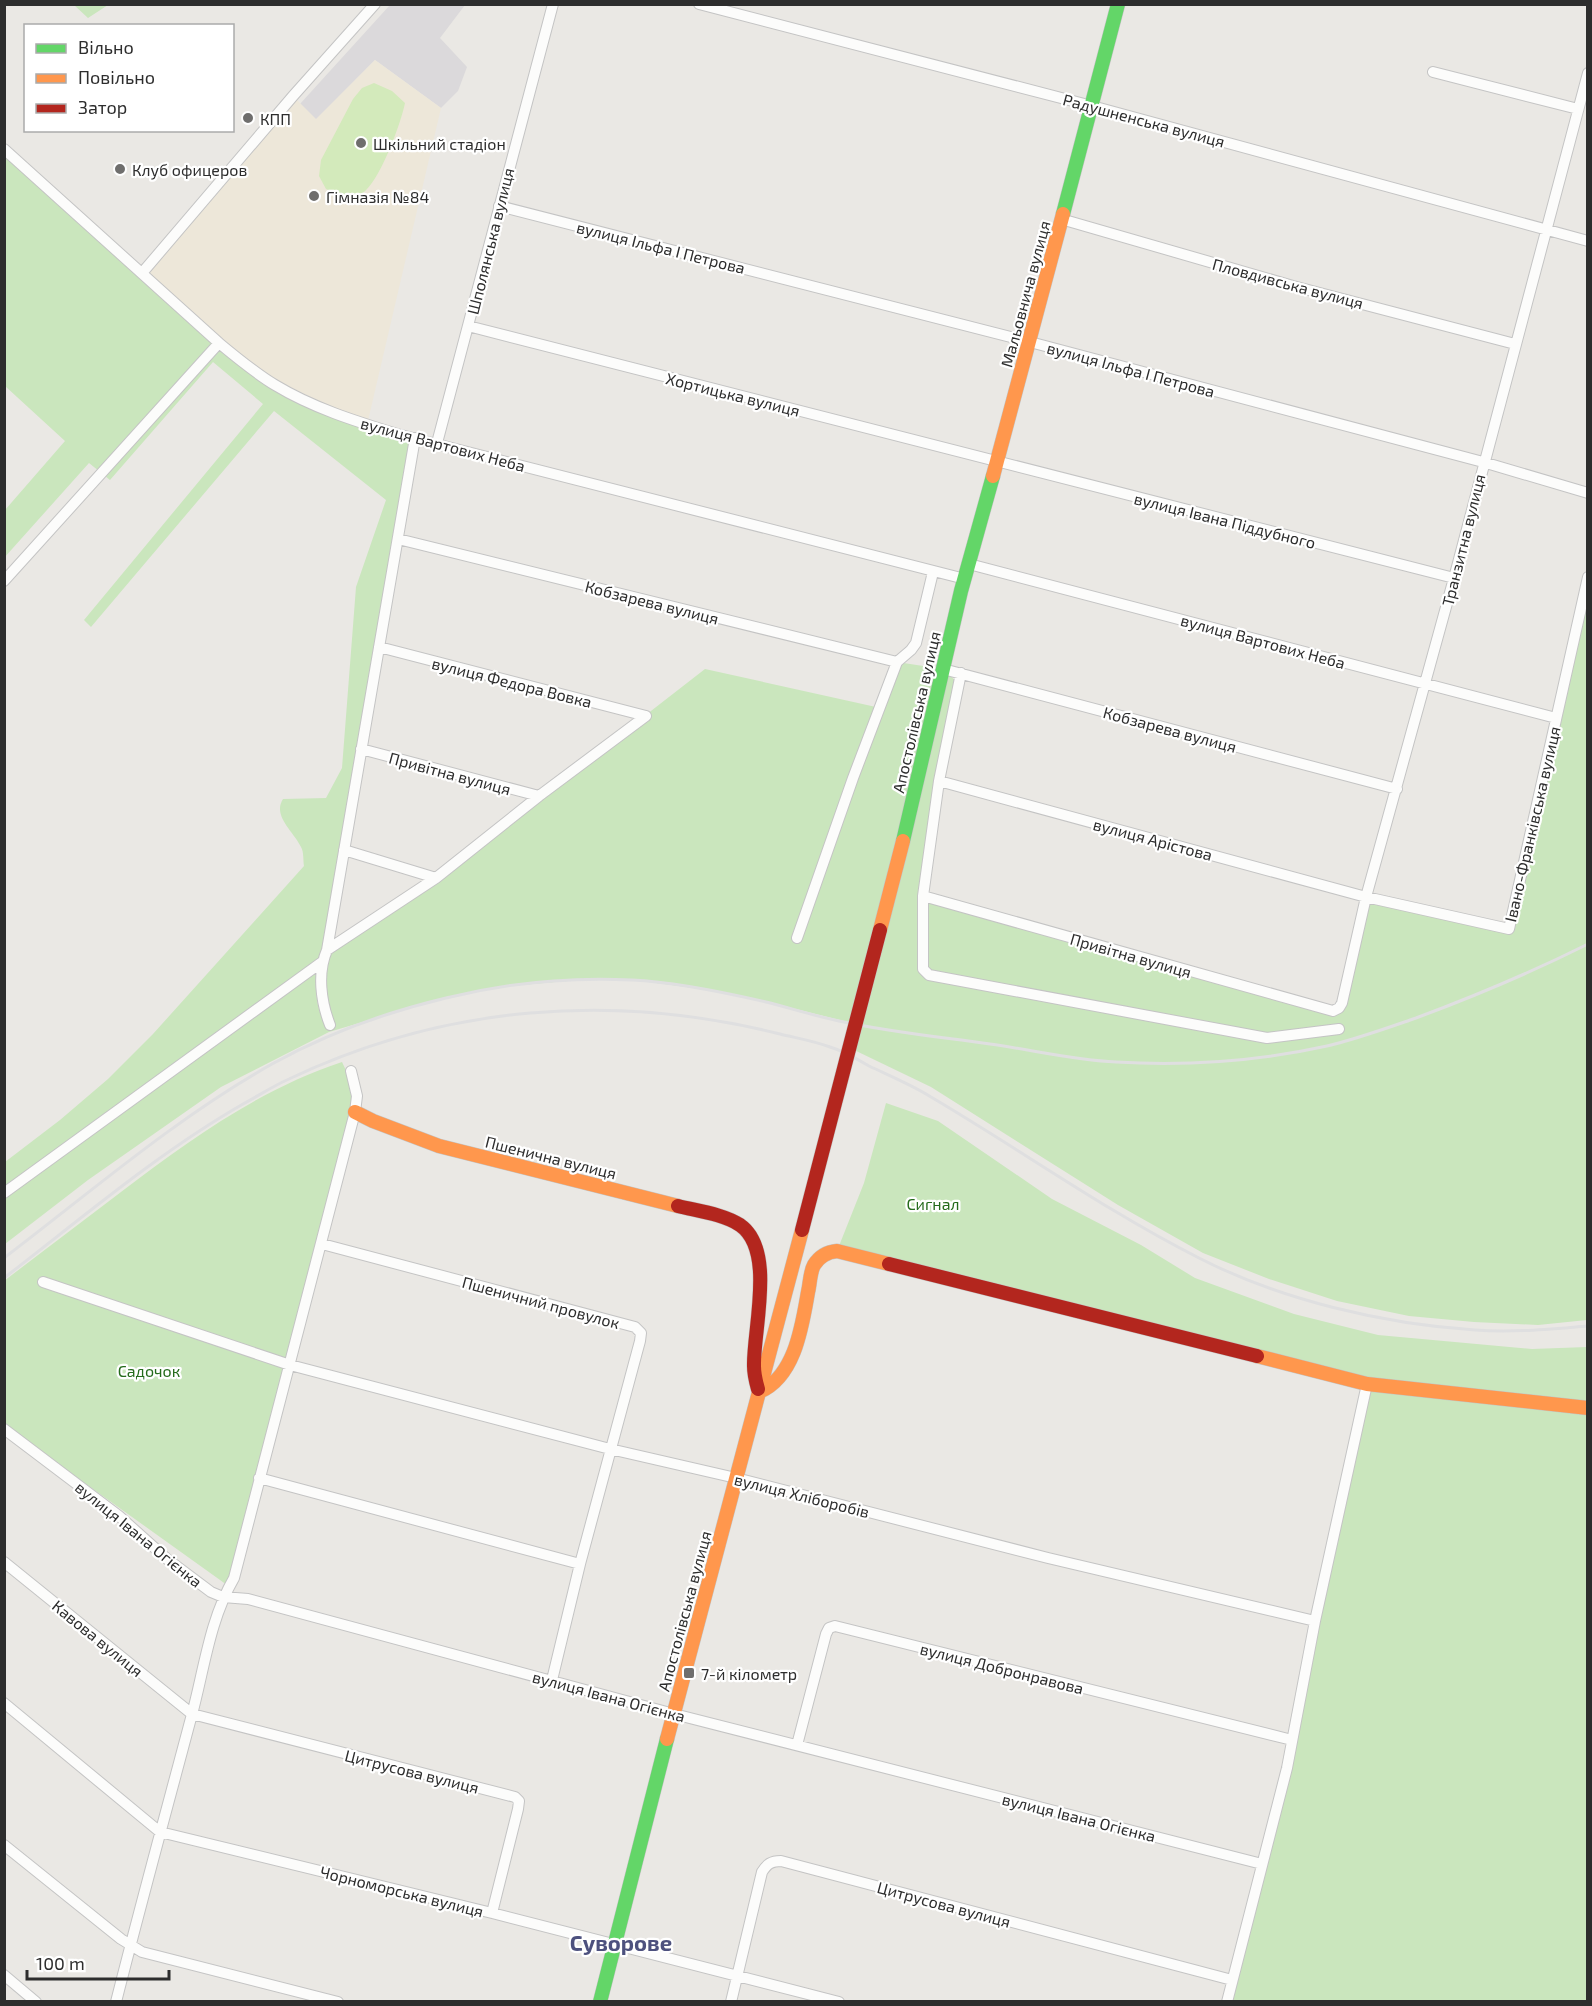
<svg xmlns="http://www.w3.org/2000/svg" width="1592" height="2006" font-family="'Exo 2',sans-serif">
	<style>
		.industrial { fill: #dbd9db }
		.education { fill: #ede7d9 }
		.green { fill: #cae6bd; fill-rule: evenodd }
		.pitch { fill: #d3eabb }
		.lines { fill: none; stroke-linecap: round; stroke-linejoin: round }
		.street-casing { stroke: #c4c4c4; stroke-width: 12 }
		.fast-casing { stroke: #c4c4c4; stroke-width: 15 }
		.slow-casing { stroke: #c4c4c4; stroke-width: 15 }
		.jam-casing { stroke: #c4c4c4; stroke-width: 15 }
		.street { stroke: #fcfcfb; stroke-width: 10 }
		.fast { stroke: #63d668; stroke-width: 14 }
		.slow { stroke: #ff974d; stroke-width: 14 }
		.jam { stroke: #b3261e; stroke-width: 14 }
		.rail { stroke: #dfdfe0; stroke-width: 3 }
		.slow-bridge-casing { stroke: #c4c4c4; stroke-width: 15; stroke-linecap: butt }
		.jam-bridge-casing { stroke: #c4c4c4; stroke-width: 15; stroke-linecap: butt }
		.slow-bridge { stroke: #ff974d; stroke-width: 14 }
		.jam-bridge { stroke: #b3261e; stroke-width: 14 }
		.poi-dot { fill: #6f6e6d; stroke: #fff; stroke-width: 2 }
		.labels { text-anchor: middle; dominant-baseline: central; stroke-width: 4.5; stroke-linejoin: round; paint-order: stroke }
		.poi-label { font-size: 16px; fill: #2d2d2d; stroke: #fff; text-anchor: start }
		.street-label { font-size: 16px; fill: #2d2d2d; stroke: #fff }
		.park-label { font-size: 16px; fill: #256b1c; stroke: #fff }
		.district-label { font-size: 22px; font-weight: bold; fill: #4d517e; stroke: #fff }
	</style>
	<rect width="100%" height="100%" fill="#eae8e4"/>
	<path class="industrial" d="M390 5H465L440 38 467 67 458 91 441 108 375 60 316 120 300 104Z"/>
	<path class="education" d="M375 60 441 108 367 425 274 385 142 273 293 96 316 119Z"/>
	<path class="green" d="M74 5H108L88 18Z
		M5 149 274 385 415 438 327 949 436 878 705 669 876 707 897 662 943 669 959 684 923 896 1339 1008 1366 897 1508 929 1587 578V1320L1538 1325 1474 1322 1409 1316 1337 1301 1269 1279 1203 1253 1118 1205 931 1087 850 1048 856 1024 764 1001 694 988 634 980H579L509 986 447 997 329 1032 221 1087 88 1180 5 1244V1162L60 1120 108 1079 153 1034 304 866C303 860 304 852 301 847 294 832 272 816 283 799L326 798 342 768 356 587 386 500 274 411 91 627 84 620 263 404 213 362 110 480 89 463 4 558 5 510 65 441 5 386ZM317 960 328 1029V1030C314 1006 315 986 317 960Z
		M342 1062C351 1079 353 1096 352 1115L227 1585 5 1426 4 1281C43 1251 82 1222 121 1192 189 1140 260 1089 342 1062Z
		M886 1103 938 1121 1052 1199 1141 1245 1195 1278 1294 1314 1378 1335 1532 1349 1587 1347V2001H1227L1287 1768 1367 1384 837 1251 864 1183Z"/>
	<path class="pitch" d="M374 83 392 91 405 103C401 123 382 174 367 189 363 194 357 196 351 199L326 189 319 176 321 160 353 99 362 88Z"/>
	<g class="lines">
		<defs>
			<path id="street" d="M699 4 1092 106 1588 241
				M1433 72 1578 109
				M4 149 219 343C237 358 255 373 275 385 313 408 355 421 397 434L965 579
				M499 206 1030 342 1483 462 1588 493
				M1061 219 1293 286 1515 344
				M142 273 293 96 375 4
				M468 326 1454 578
				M437 443 553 4
				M398 539 897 662 911 650 916 643 933 572
				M969 564 1556 718
				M4 581 219 343
				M379 647 646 716
				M943 669 1397 789
				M961 673 939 781 923 896V969L929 975 1267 1038 1339 1029
				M361 749 539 796
				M939 781 1366 897 1509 929 1588 577
				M344 850 436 878
				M923 896 1333 1011 1339 1008 1342 1003 1366 897 1454 578 1588 73
				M797 938 853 778 897 662
				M327 950 436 878 539 796 646 716
				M330 1025C321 1002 317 973 327 950L415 438
				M4 1193 322 962
				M322 1244 635 1327 641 1333 640 1341 580 1564 552 1680
				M43 1282 290 1365 610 1449 736 1478 1048 1558 1315 1621
				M4 1429 119 1516 167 1559 211 1592 223 1597 248 1599 674 1714 1262 1864
				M259 1478 580 1564
				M4 1562 192 1714 515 1797 519 1801 518 1809 492 1913
				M4 1703 160 1832 492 1913 839 2002
				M797 1745 826 1634 829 1628 835 1626 1292 1740
				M4 1845 121 1939 142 1952 338 2002
				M4 1975 36 2002
				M116 2002C140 1907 166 1812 191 1718 204 1671 209 1621 234 1578L355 1112 357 1096 351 1071
				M731 2002 762 1872C767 1864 771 1861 781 1861L1232 1980
				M1227 2002 1287 1768 1315 1621 1367 1384"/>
			<path id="fast" d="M1063 214 1118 4
				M903 841 961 591 993 476
				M600 2002 667 1739"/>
			<path id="slow" d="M993 476 1063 214
				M355 1112 373 1121 439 1146 678 1206
				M1257 1356 1367 1384 1588 1408
				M759 1392C795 1377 802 1326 808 1292 810 1284 810 1272 814 1265 819 1257 827 1252 837 1251L889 1264
				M667 1739 802 1230"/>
			<path id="jam" d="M678 1206C698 1211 723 1214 740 1225 776 1250 753 1330 754 1366 754 1374 756 1382 758 1389
				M889 1264 1257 1356"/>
		</defs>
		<use href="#street" class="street-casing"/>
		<use href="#fast" class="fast-casing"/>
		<use href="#slow" class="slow-casing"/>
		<use href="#jam" class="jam-casing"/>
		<use href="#street" class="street"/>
		<use href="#fast" class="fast"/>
		<use href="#slow" class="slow"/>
		<use href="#jam" class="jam"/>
		<path class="rail" d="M4 1258C92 1191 176 1118 272 1064 326 1034 387 1012 446 998 506 983 571 977 632 980 676 982 723 992 766 1002 790 1008 815 1016 839 1021 889 1032 940 1037 990 1044 1033 1050 1074 1060 1116 1062 1186 1066 1259 1061 1327 1046 1357 1039 1387 1028 1416 1018 1475 996 1532 972 1588 944
			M4 1278C82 1218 158 1153 243 1104 258 1096 273 1086 289 1079 445 1005 613 992 780 1034 796 1038 814 1041 830 1047 844 1051 857 1059 869 1066 890 1076 912 1085 931 1097 1021 1150 1106 1211 1199 1258 1281 1300 1383 1324 1475 1330 1512 1333 1550 1329 1588 1326"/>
		<defs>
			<path id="slow-bridge" d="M880 930 903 841"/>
			<path id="jam-bridge" d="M802 1230 880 930"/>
		</defs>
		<use href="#slow-bridge" class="slow-bridge-casing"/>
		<use href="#jam-bridge" class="jam-bridge-casing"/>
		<use href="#slow-bridge" class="slow-bridge"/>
		<use href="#jam-bridge" class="jam-bridge"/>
	</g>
	<g class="poi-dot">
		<circle cx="248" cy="118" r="6"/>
		<circle cx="361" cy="143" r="6"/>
		<circle cx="120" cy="169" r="6"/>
		<circle cx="314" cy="196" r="6"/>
		<rect x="683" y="1667" width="12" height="12" rx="3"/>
	</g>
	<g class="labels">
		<g class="poi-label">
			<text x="260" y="118">КПП</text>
			<text x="373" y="143">Шкільний стадіон</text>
			<text x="132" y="169">Клуб офицеров</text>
			<text x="326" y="196">Гімназія №84</text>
			<text x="701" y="1673">7-й кілометр</text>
		</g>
		<g class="street-label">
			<text transform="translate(1144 120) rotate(15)">Радушненська вулиця</text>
			<text transform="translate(490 241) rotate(-76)">Шполянська вулиця</text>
			<text transform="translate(661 247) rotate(14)">вулиця Ільфа І Петрова</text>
			<text transform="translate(1288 283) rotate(15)">Пловдивська вулиця</text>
			<text transform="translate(1025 294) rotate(-75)">Мальовнича вулиця</text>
			<text transform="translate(1131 369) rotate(15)">вулиця Ільфа І Петрова</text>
			<text transform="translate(733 394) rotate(14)">Хортицька вулиця</text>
			<text transform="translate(443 444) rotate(15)">вулиця Вартових Неба</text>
			<text transform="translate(1225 520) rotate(14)">вулиця Івана Піддубного</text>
			<text transform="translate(1463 540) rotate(-76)">Транзитна вулиця</text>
			<text transform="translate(652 602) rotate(14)">Кобзарева вулиця</text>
			<text transform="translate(1263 641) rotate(15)">вулиця Вартових Неба</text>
			<text transform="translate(512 682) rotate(14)">вулиця Федора Вовка</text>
			<text transform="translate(916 712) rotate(-77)">Апостолівська вулиця</text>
			<text transform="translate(1170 729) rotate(15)">Кобзарева вулиця</text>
			<text transform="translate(450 773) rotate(15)">Привітна вулиця</text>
			<text transform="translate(1532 824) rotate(-77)">Івано-Франківська вулиця</text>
			<text transform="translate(1153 839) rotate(15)">вулиця Арістова</text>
			<text transform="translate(1131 955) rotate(16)">Привітна вулиця</text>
			<text transform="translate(551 1157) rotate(14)">Пшенична вулиця</text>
			<text transform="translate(541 1302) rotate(15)">Пшеничний провулок</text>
			<text transform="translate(802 1495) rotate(14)">вулиця Хліборобів</text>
			<text transform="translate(139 1534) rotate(39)">вулиця Івана Огієнка</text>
			<text transform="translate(684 1611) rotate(-75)">Апостолівська вулиця</text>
			<text transform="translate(98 1638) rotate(39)">Кавова вулиця</text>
			<text transform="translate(1002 1668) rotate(14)">вулиця Добронравова</text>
			<text transform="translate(609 1696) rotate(15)">вулиця Івана Огієнка</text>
			<text transform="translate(412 1771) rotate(14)">Цитрусова вулиця</text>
			<text transform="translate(1079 1817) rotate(14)">вулиця Івана Огієнка</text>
			<text transform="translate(402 1891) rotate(14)">Чорноморська вулиця</text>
			<text transform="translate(944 1904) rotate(15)">Цитрусова вулиця</text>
		</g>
		<g class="park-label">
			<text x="933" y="1203">Сигнал</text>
			<text x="149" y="1370">Садочок</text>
		</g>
		<g class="district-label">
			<text x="621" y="1942">Суворове</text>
		</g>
	</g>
	<rect width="1592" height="2006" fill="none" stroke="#2d2d2d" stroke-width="12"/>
	<rect x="24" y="24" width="210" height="108" fill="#ffffff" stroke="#ababab" stroke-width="1.5"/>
	<rect x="36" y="44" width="30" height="9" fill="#63d668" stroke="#ababab" stroke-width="1.5"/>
	<text x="78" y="54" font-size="18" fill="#2d2d2d">Вільно</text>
	<rect x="36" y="74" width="30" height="9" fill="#ff974d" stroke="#ababab" stroke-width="1.5"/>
	<text x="78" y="84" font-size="18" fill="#2d2d2d">Повільно</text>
	<rect x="36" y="104" width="30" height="9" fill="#b3261e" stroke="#ababab" stroke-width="1.5"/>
	<text x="78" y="114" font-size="18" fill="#2d2d2d">Затор</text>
	<path d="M27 1970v9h142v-9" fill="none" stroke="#2d2d2d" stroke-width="3"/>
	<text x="36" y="1970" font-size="18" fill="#2d2d2d" stroke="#ffffff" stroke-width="4.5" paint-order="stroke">100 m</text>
</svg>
